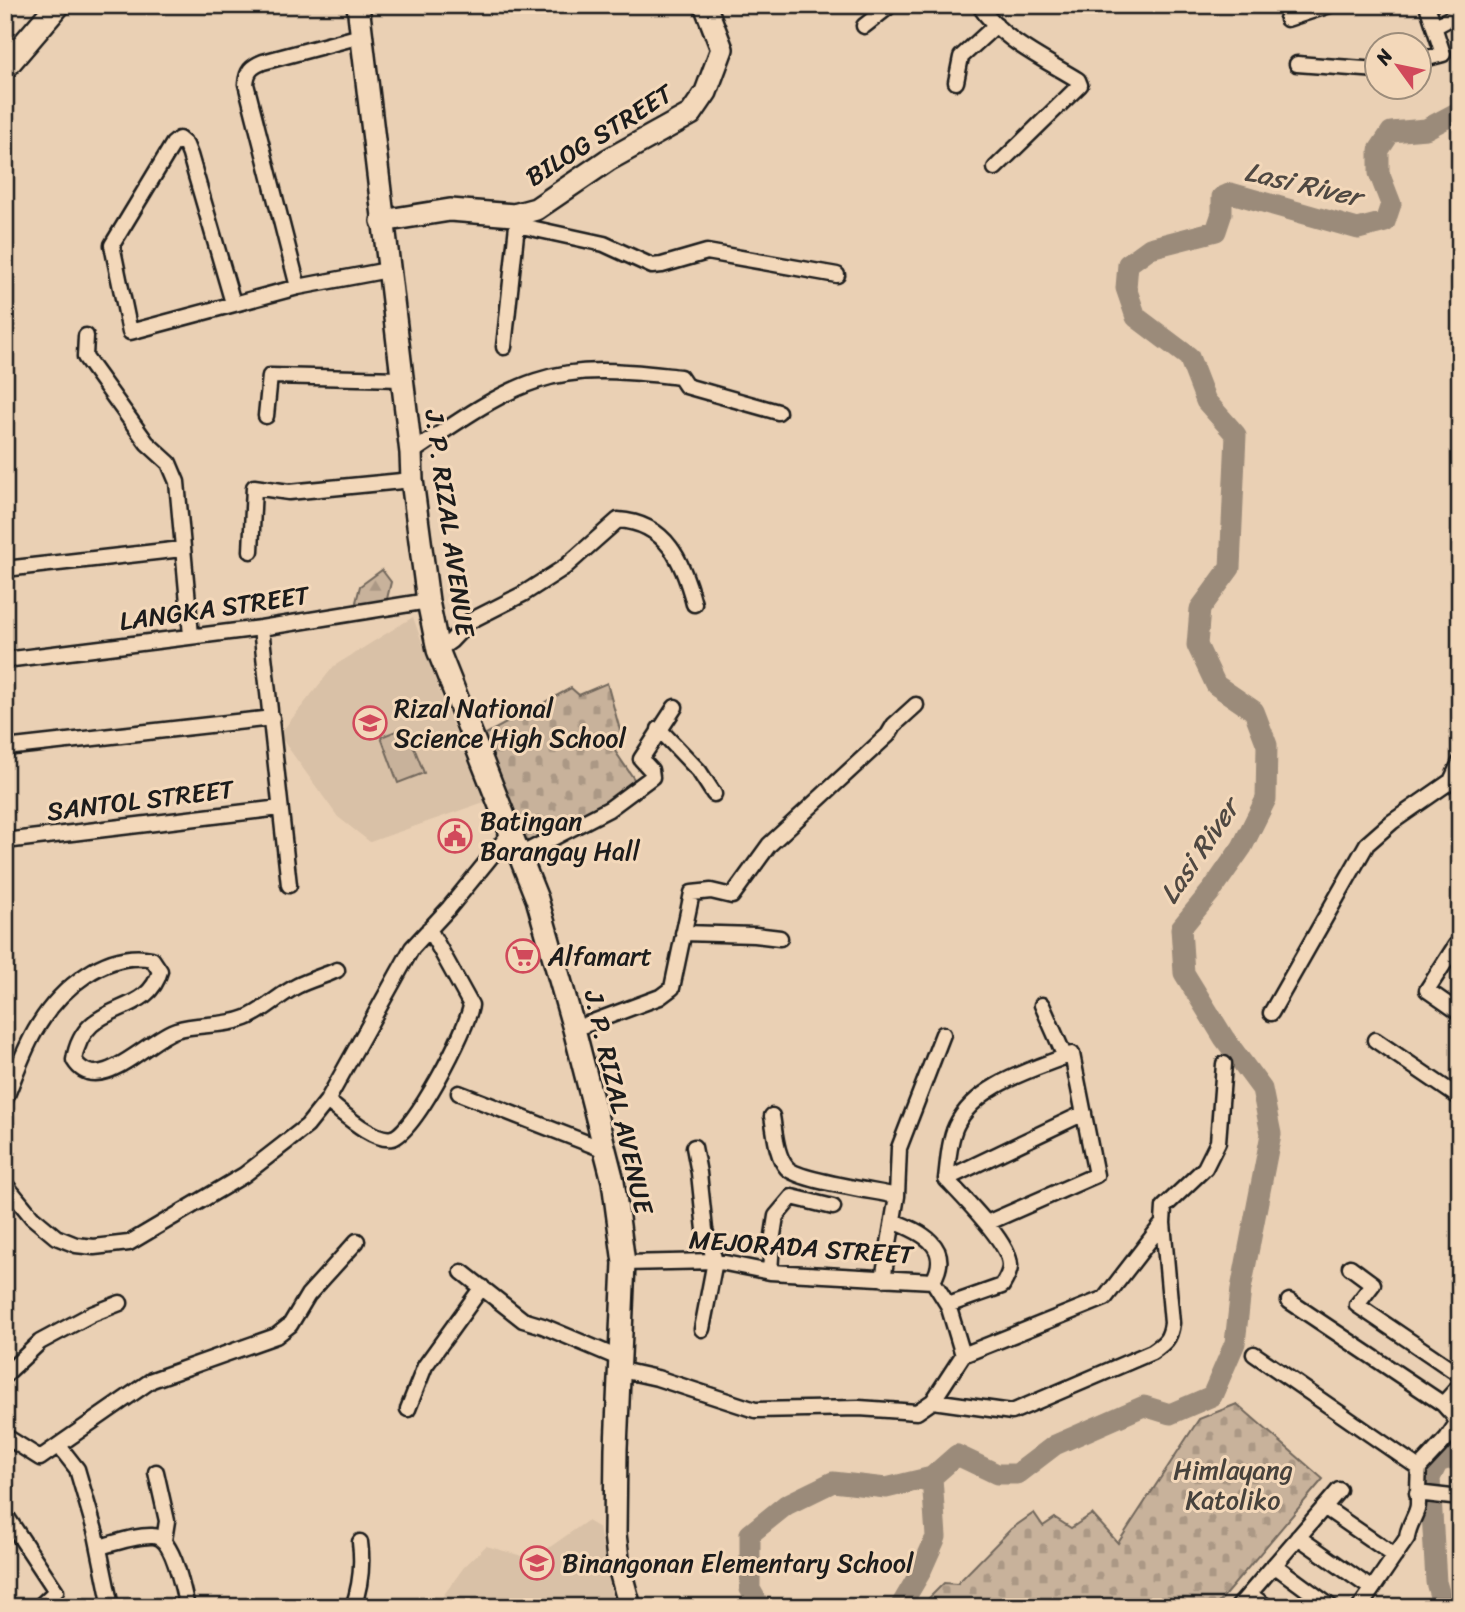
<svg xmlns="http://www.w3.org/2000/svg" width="1465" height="1612" font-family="Sriracha,sans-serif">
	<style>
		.built { fill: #d9c1a7 }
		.forest { fill: url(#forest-firs); stroke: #72675c; stroke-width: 2 }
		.cemetery { fill: url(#cemetery-stones); stroke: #72675c; stroke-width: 2 }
		.park { fill: #c8b29b; stroke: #72675c; stroke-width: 2 }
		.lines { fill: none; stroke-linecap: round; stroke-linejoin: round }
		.river { stroke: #9b8b7a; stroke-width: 21 }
		.street-casing { stroke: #1c1c1c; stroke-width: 19 }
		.secondary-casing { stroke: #1c1c1c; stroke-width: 26 }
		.primary-casing { stroke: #1c1c1c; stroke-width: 28 }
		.street { stroke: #f3d8ba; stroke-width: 14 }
		.secondary { stroke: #f3d8ba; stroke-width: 21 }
		.primary { stroke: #f3d8ba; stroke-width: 23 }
		.labels { text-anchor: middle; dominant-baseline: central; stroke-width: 6; stroke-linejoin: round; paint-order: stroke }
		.street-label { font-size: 26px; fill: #1c1c1c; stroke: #f3d8ba }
		.poi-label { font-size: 26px; fill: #1c1c1c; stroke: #f3d8ba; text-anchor: start }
		.park-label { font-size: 26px; fill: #47423c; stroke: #f3d8ba }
		.water-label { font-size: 28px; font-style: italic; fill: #4f4842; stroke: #f3d8ba }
	</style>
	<defs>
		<pattern id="forest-firs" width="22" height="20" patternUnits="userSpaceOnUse" patternTransform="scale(1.75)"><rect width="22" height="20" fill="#c8b29b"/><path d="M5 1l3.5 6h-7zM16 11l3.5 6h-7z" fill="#ab9885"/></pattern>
		<pattern id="cemetery-stones" width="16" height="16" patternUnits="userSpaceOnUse" patternTransform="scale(1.75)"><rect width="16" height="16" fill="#c8b29b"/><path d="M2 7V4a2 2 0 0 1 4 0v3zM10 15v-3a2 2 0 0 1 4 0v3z" fill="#ab9885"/></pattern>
	</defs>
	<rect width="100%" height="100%" fill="#ead0b4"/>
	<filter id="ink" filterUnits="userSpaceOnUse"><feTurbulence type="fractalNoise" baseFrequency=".0143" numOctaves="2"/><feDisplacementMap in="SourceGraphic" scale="14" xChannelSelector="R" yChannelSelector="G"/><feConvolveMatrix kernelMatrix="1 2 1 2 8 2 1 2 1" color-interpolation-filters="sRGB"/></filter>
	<g filter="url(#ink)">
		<path class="built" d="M413 617 446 710 487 801 370 842 338 817 279 735 334 666Z
			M587 1521 599 1528 615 1607H435L464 1567 486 1546 533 1559Z"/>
		<path class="forest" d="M382 570 391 582 386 603 355 606 360 586Z"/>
		<path class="cemetery" d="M607 683 621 734 615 751 638 785 528 848 484 735 571 688 579 695Z
			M1237 1404 1323 1479 1215 1607H920L944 1583 957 1584 1011 1529 1034 1513 1043 1526 1055 1518 1071 1528 1092 1514 1118 1543 1199 1419Z"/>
		<path class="park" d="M406 727 424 773 398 783 381 737Z"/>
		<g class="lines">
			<path class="river" d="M760 1607 750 1589V1534L786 1505 833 1482 886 1488 932 1477 957 1455 997 1474H1017L1055 1445 1144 1406 1170 1414 1212 1396 1235 1343 1241 1289 1271 1134 1262 1089 1224 1038 1184 973 1181 928 1212 890 1242 847 1266 799 1267 745 1254 711 1216 685 1197 645 1200 609 1230 568 1236 435 1206 401 1189 357 1136 317 1126 288 1128 264 1150 248 1216 231 1222 213V197L1231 193 1358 229 1385 222 1391 204 1379 173V150L1391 132 1426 129 1460 111
				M900 1607 920 1573 936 1537 932 1477
				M1439 1607 1440 1596 1436 1582 1430 1478 1438 1462 1460 1455"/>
			<defs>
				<path id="street" d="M979 5C1001 40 1044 59 1078 80L1080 85 995 168
					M1287 19 1330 5
					M864 26 887 8V5
					M1434 27 1460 13
					M1420 60 1443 54 1427 5
					M1297 64 1378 70
					M956 82 961 57 996 25
					M514 215 517 225 604 244 652 266 662 265 707 252 837 275
					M298 287 246 84C247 71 251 67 263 62L361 36
					M233 303 190 155 186 145 179 139 173 144 112 245 130 332 298 287 388 270
					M86 336 85 357 147 443 169 463 177 482 191 635
					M504 347 517 225
					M266 416 270 376 402 379
					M411 453C449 428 493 395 536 381 583 365 632 372 680 377L686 386 778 412
					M251 551 254 487 289 492 412 480
					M5 569 182 549
					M261 628 289 885
					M438 650 451 641 470 621 523 594 565 567 618 520C667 523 683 562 694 604
					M5 660 261 628 428 601
					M659 729 699 771 714 794
					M5 748 272 718
					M5 841 280 808
					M520 855 609 809 652 777 651 770 641 759 675 707
					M683 933 755 935 780 938
					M1460 948 1456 945 1427 990 1460 1013
					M1042 1005 1065 1057
					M1271 1013 1367 844 1392 822 1451 781 1460 762
					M574 1029 660 997 672 988 692 893 711 891 732 896 769 845 888 735 894 725 916 705
					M1375 1040 1460 1098
					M459 1093 605 1150
					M5 1100C15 1076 24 1048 38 1026 61 988 106 950 152 959L160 971C147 1020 84 997 74 1060 98 1099 149 1038 176 1030 198 1023 224 1027 246 1018 264 1011 279 995 297 986 309 980 324 976 337 970
					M327 1101C342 1112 373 1142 392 1138 413 1135 469 1026 471 1005L429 929
					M772 1116C775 1132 776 1156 787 1168 799 1181 876 1191 897 1196
					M694 1147 699 1173 705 1230 715 1261 702 1329
					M946 1179C948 1163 949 1141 956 1126 976 1084 1032 1070 1072 1054L1096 1175 987 1223
					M946 1179C961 1195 1011 1244 1010 1266 1010 1272 1005 1281 1002 1286L948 1305
					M946 1179 1084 1113
					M5 1184 32 1217 56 1237 76 1245 94 1247 129 1243 244 1175 307 1126 327 1101 412 948 449 908 511 832
					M893 1221C921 1232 953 1246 933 1281
					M624 1263 715 1261 770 1272 933 1281
					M1350 1267 1373 1284 1357 1305 1460 1375
					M462 1272 523 1320 543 1326 621 1359
					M770 1272 772 1242 776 1216 792 1197 833 1207
					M883 1279 897 1196 899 1148 943 1034
					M933 1281 948 1305 963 1355
					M1289 1301 1443 1404
					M1254 1354 1419 1468
					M621 1370 657 1378 755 1410 859 1408 917 1412 933 1401 963 1355 1105 1298 1163 1223 1164 1207 1205 1168 1218 1142 1224 1064
					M5 1375 40 1342 92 1314 120 1303
					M933 1401 1012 1412 1152 1352C1165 1343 1170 1339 1172 1323L1163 1223
					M408 1409 425 1366 482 1287
					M5 1436 40 1458 152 1380 276 1336 290 1325 308 1295 357 1241
					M59 1446 77 1469 96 1534 111 1607
					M156 1472 167 1521 164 1540
					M1417 1493 1460 1498
					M1324 1507 1395 1556
					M5 1514 56 1591 39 1607
					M1298 1537 1372 1589
					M99 1547C116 1543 136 1535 153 1536 173 1536 183 1590 187 1607
					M1274 1565 1331 1607
					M1249 1594 1267 1607
					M353 1607C361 1585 363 1565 360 1542
					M1238 1607 1339 1490
					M1360 1607 1407 1538C1408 1524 1418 1514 1418 1504 1418 1492 1418 1480 1419 1468L1447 1438 1457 1423 1453 1415 1443 1404 1460 1385"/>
				<path id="secondary" d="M358 5 411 453 412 480 428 601 438 650 537 899 574 1029 613 1181 624 1263 616 1448 615 1534 619 1567 630 1607
					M382 221 450 210 514 215 536 209 608 160 691 114 706 92 722 49 705 5"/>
				<path id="primary" d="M5 67 58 5"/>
			</defs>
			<use href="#street" class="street-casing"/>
			<use href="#secondary" class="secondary-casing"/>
			<use href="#primary" class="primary-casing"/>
			<use href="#street" class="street"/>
			<use href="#secondary" class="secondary"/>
			<use href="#primary" class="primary"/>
		</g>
	</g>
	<defs>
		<symbol id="school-ring" viewBox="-11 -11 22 22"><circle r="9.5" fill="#f3d8ba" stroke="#d1495b" stroke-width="1.5"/><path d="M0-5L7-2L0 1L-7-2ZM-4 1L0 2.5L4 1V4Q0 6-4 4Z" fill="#d1495b"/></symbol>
		<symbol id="civic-ring" viewBox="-11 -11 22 22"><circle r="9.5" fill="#f3d8ba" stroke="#d1495b" stroke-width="1.5"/><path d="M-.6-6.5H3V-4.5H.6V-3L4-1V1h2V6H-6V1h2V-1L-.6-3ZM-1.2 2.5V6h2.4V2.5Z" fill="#d1495b"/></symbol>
		<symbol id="supermarket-ring" viewBox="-11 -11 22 22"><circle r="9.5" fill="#f3d8ba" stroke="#d1495b" stroke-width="1.5"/><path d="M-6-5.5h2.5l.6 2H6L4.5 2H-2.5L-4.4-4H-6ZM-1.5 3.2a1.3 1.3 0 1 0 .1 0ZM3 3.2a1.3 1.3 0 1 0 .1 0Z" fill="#d1495b"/></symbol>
	</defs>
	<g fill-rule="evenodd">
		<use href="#school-ring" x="351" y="704" width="38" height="38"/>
		<use href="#civic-ring" x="436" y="817" width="38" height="38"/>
		<use href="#supermarket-ring" x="504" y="937" width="38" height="38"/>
		<use href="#school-ring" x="518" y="1544" width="38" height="38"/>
	</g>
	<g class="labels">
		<g class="street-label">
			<text transform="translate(599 135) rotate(-32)">BILOG STREET</text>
			<text transform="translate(450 523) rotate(82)">J. P. RIZAL AVENUE</text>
			<text transform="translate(214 608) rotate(-8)">LANGKA STREET</text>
			<text transform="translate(140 800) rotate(-7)">SANTOL STREET</text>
			<text transform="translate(619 1102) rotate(77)">J. P. RIZAL AVENUE</text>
			<text transform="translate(801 1247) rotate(4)">MEJORADA STREET</text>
		</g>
		<g class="poi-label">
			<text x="394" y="708">Rizal National<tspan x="394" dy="30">Science High School</tspan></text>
			<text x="480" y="821">Batingan<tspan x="480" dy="30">Barangay Hall</tspan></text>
			<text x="548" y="956">Alfamart</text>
			<text x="562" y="1563">Binangonan Elementary School</text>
		</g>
		<g class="park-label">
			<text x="1233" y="1470">Himlayang<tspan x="1233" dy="30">Katoliko</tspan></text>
		</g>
		<g class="water-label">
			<text transform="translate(1303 184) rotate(13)">Lasi River</text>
			<text transform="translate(1199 851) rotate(-56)">Lasi River</text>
		</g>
	</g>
	<rect width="1465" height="1612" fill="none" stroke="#f3d8ba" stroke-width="28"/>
	<rect x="14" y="14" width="1437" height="1584" fill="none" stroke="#1c1c1c" stroke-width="2.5" filter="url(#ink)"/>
	<g transform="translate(1398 66) rotate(303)"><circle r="33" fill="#f3d8ba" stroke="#9d8d7b" stroke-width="2"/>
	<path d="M0-5L12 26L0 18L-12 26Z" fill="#d1495b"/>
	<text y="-10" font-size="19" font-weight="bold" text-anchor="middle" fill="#1c1c1c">N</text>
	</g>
</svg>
